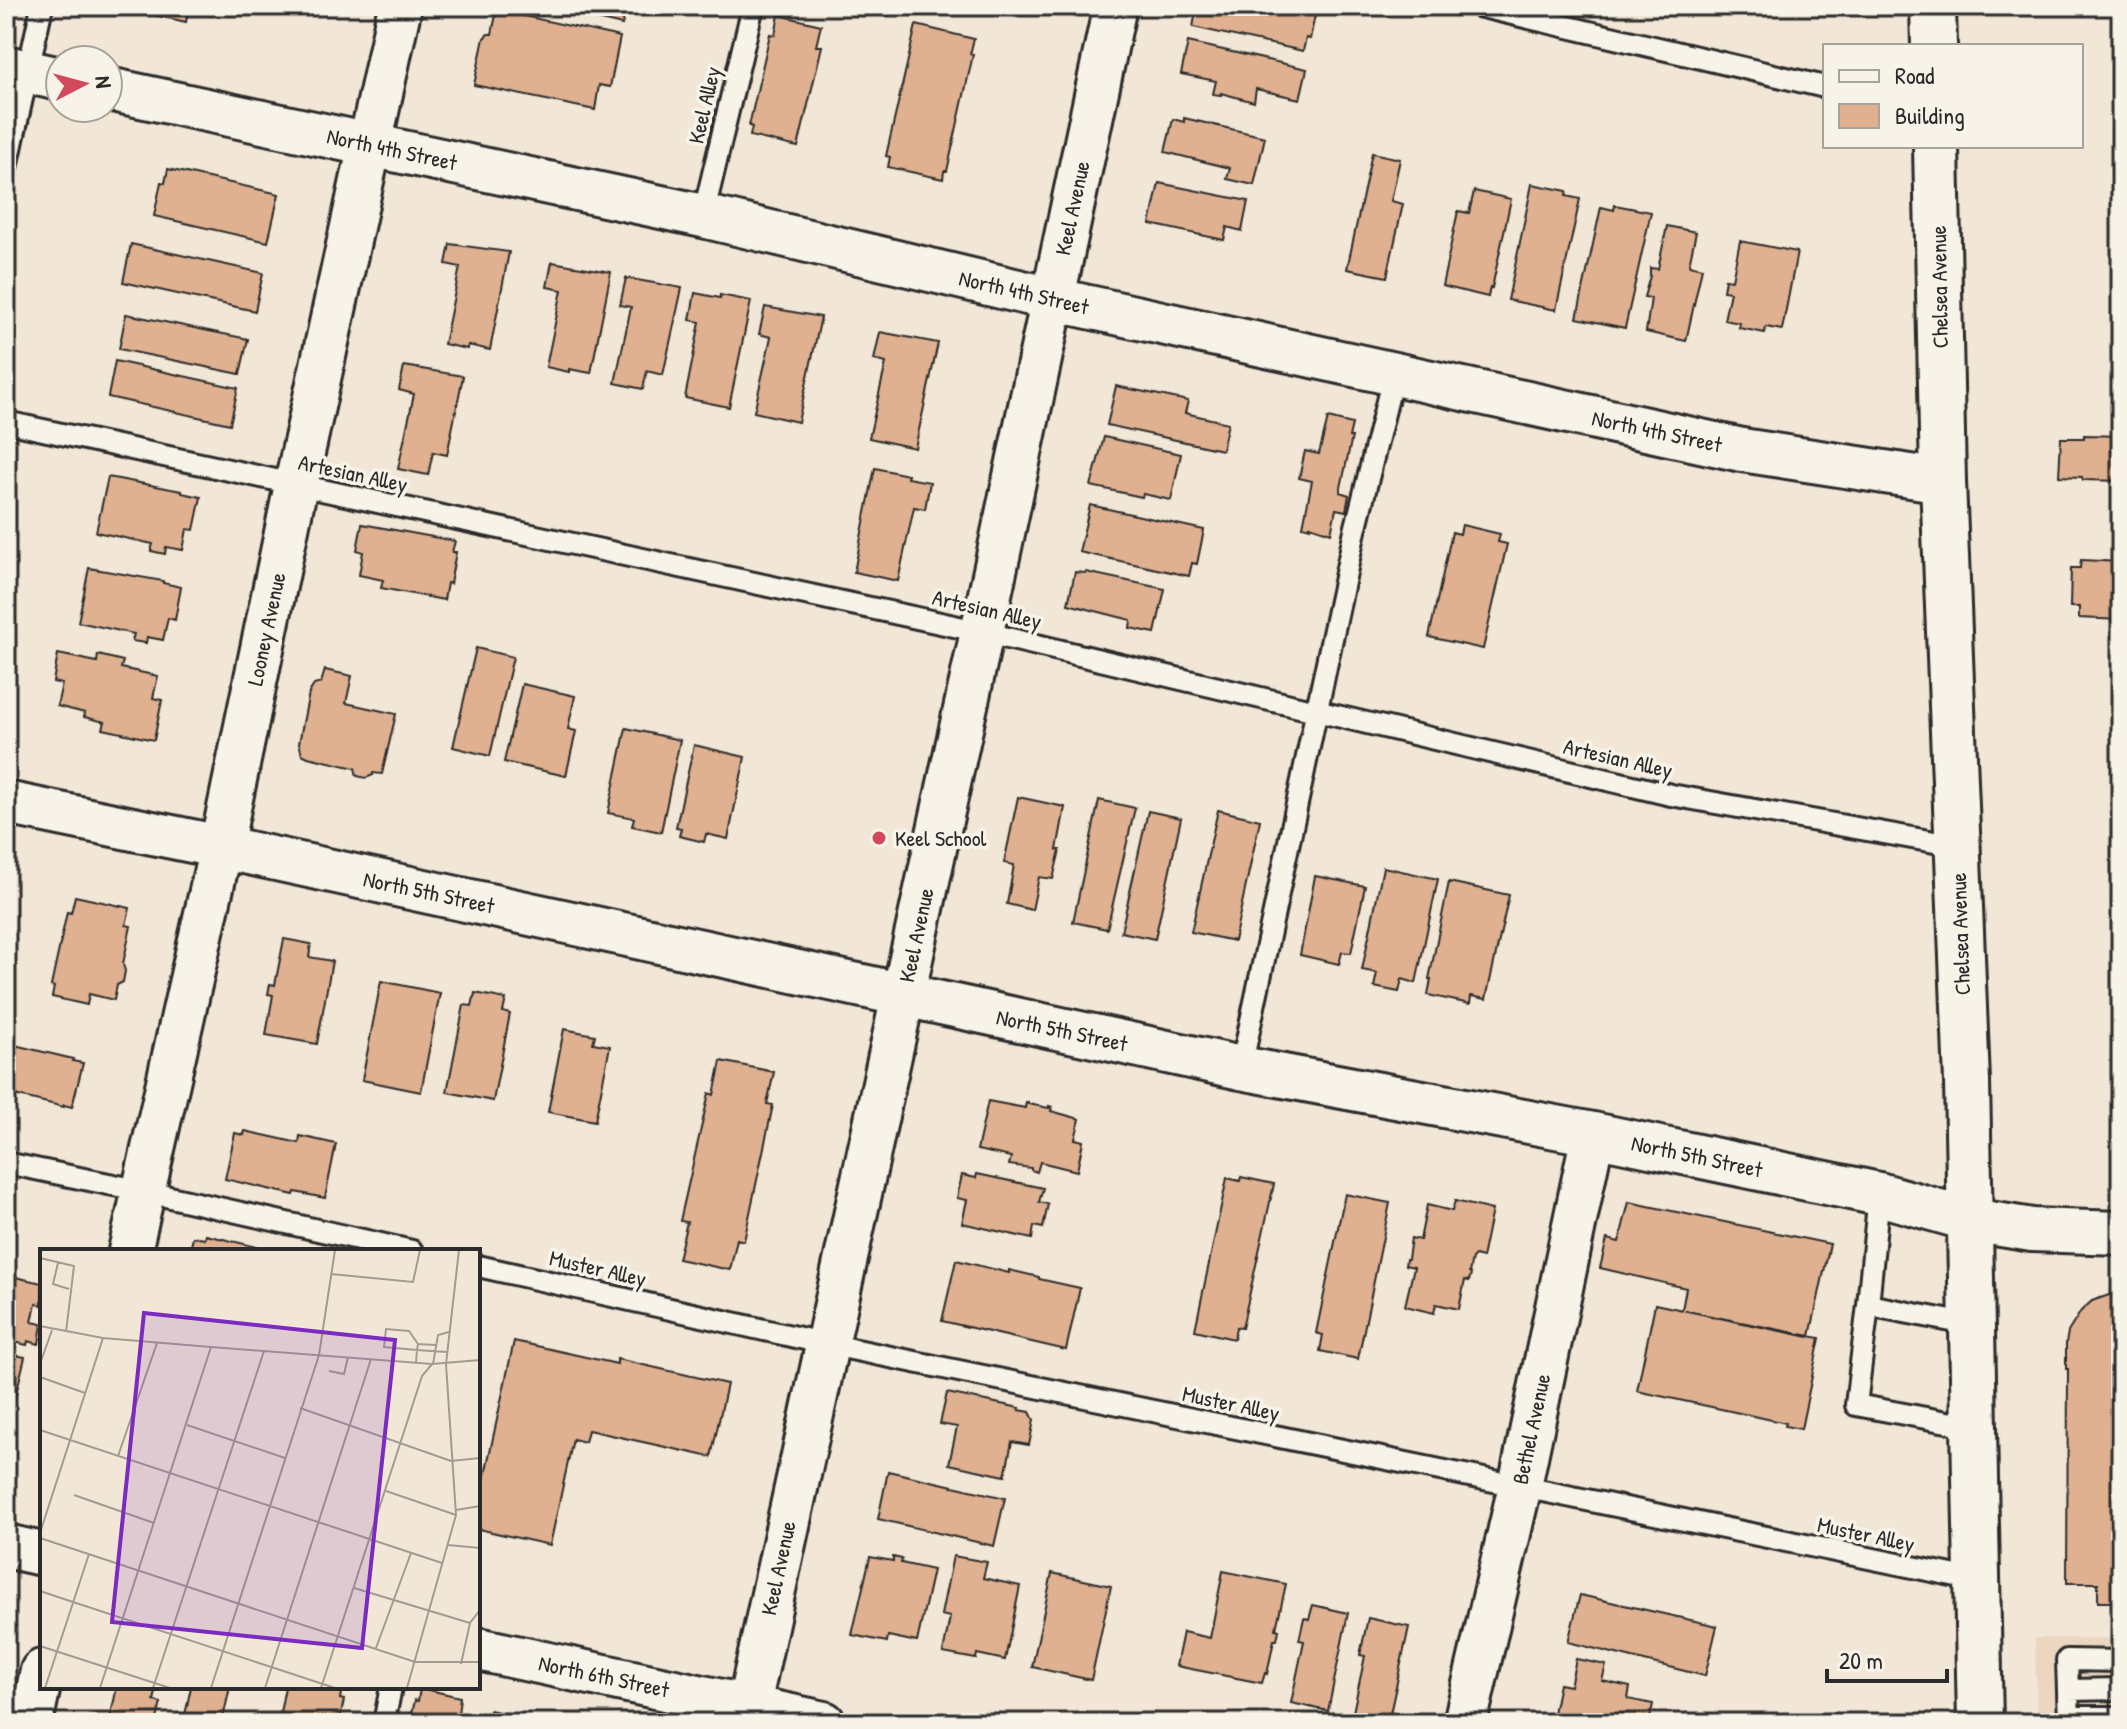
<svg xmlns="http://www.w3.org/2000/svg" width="2127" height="1729" font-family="'Patrick Hand',sans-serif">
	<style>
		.built { fill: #ecd6c1 }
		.building { fill: #dfb190; stroke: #2b2b2b; stroke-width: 2 }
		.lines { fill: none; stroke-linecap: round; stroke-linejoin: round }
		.service-casing { stroke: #2b2b2b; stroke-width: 26 }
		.minor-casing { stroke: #2b2b2b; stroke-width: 48 }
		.secondary-casing { stroke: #2b2b2b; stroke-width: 50 }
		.service { stroke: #f7f3e8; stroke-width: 20 }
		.minor { stroke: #f7f3e8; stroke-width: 42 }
		.secondary { stroke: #f7f3e8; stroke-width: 44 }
		.poi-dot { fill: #d1495b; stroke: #f7f3e8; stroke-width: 3 }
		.labels { text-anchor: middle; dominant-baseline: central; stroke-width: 7; stroke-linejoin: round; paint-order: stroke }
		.street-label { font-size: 22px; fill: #2b2b2b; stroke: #f7f3e8 }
		.poi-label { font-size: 22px; fill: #2b2b2b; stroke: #f7f3e8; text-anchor: start }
		.inset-road { fill: none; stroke: #a29b92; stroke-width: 2 }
		.view { fill: #7b2cbf; fill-opacity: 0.15; stroke: #7b2cbf; stroke-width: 4 }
		.inset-edge { fill: none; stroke: #2b2b2b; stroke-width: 4 }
	</style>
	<rect width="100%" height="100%" fill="#f2e6d6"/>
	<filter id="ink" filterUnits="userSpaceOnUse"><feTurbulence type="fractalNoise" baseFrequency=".0125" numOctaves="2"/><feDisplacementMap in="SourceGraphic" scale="16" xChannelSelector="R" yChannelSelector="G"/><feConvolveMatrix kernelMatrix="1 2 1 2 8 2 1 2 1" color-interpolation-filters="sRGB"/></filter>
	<g filter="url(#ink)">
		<path class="built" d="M2035 1638H2121V1723H2037Z"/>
		<path class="building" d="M155 6H189L186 22 154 15Z
			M542 6H626L622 25Z
			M1197 6H1317L1310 39 1306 38 1303 51 1193 27Z
			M497 10 620 37 610 87 599 85 595 110 474 85 484 38 488 34H492Z
			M779 15 821 25 816 46H822L798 147 750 136 752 127 749 126 770 34 775 35Z
			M916 25 974 39 970 54 973 55 947 171H944L943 179 888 167 890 157 886 156Z
			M1188 42 1307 69 1300 99 1256 89 1254 102 1221 93V95L1213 94 1216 81 1181 74Z
			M1184 118 1265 137 1254 185 1227 179 1230 168 1165 152 1173 119 1184 122Z
			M1372 153 1400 159 1391 201 1403 204 1387 277 1347 269Z
			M168 169 279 194 268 242 154 216 161 182 165 183Z
			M1159 183 1248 201 1242 231 1227 227 1224 240 1150 224Z
			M1532 184 1567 191 1566 196 1580 199 1556 310 1508 300Z
			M1474 191 1511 199 1492 288 1490 287 1488 297 1442 286 1458 211 1469 213Z
			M1615 205 1651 212 1625 328 1577 318 1601 207 1614 210Z
			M1667 226 1696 232 1689 265 1702 268 1686 341 1646 332 1651 298 1644 297 1650 276V268L1658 269Z
			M1740 241 1797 252 1782 330 1766 327 1765 333 1739 328 1740 323 1724 320 1730 292 1723 291 1725 279 1732 280Z
			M131 244 263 273 255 311 123 282Z
			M450 244 509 252 490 350 468 345 467 349 444 344 460 267 446 264Z
			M552 262 611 272 591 373 569 369V372L546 367 562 290 547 287Z
			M626 278 682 288 663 375 647 371 643 389 615 383 631 307 620 305Z
			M695 293 720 298V295L751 301 729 407 685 398 700 322 690 320Z
			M765 307 821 317 798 422 754 412 771 337 759 334Z
			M126 314 248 339 240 374 119 349Z
			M880 332 938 343 915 448 869 438 886 363 874 360Z
			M115 361 238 388 230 424 108 397Z
			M404 366 463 376 447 455 433 452 428 475 398 469 414 394 399 390Z
			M1116 386 1188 401 1185 413 1228 423 1222 450 1107 425Z
			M1328 418 1352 424 1349 437H1352L1340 492 1349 495 1346 511 1336 509 1331 533 1310 526V528L1303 526 1312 481 1299 478 1305 451 1319 454Z
			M2084 435 2121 436V481L2083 480 2082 477 2059 476 2061 438H2084Z
			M1104 437 1181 454 1171 500 1143 494 1142 497 1091 486Z
			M875 468 908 475 907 478 930 482 925 509 914 507 898 581 854 572Z
			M108 477 182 491V493L201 497 194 530 187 529 183 550 166 547 165 554 151 551 153 544 96 532Z
			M1090 505 1204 530 1197 564 1192 563 1189 576 1079 552Z
			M362 524 455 541 452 552H456L450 584 447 583 444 600 381 588 383 580 359 575 363 552 357 550Z
			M1462 525 1500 534 1498 542 1507 544 1483 649 1429 637 1452 532 1460 534Z
			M2081 560 2121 562V620L2079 618V607H2070L2071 568H2080Z
			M89 568 163 581V583L181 587 175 620 168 618 163 640 147 637 146 643 132 641 134 634 78 622Z
			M1075 572 1085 573 1086 572 1165 589 1155 633 1130 628 1131 620 1068 604Z
			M476 648 513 657 490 756 453 747Z
			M58 654 97 662 98 655 123 661 121 668 158 676 153 698 162 700 154 740 103 729 105 722 84 717 85 713 57 706 62 684 53 682Z
			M325 670 352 676 346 703 396 714 382 774 373 773V775L366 778 357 776 355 768 308 757 302 754 299 743 309 693 314 685 321 683Z
			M522 684 575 696 568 729 576 731 566 776 504 762Z
			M626 728 680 740 661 832 632 826 634 818 608 813Z
			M694 745 745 757 728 839 706 834 704 842 679 836 681 828 676 827Z
			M1018 797 1065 807 1057 850H1060L1053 879 1039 877 1032 910 1007 904 1014 865 1004 863Z
			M1099 800 1135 808 1107 929 1073 922Z
			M1218 810 1260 820 1234 941 1191 932Z
			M1148 811 1181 818 1155 939 1121 932Z
			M1383 867 1438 879 1416 983 1402 979 1399 992 1374 987 1377 973 1362 970Z
			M1315 876 1365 886 1351 953 1342 952 1339 964 1300 955Z
			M1449 882 1509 895 1486 999 1471 996 1470 1004 1428 995 1431 979H1429Z
			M75 896 130 908 126 925 131 926 123 964 125 971 123 982 117 985 114 1000 89 994 87 1005 52 997 54 987 51 986 67 912 71 913Z
			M284 939 311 944 309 957 332 961 317 1044 266 1035 273 995 268 994 270 984 275 985Z
			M381 981 440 993 421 1092 362 1080Z
			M475 993 506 999 503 1012 510 1014 493 1101 447 1092 464 1005 472 1006Z
			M564 1029 595 1035 593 1043 610 1046 595 1121 548 1112Z
			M6 1043 73 1059 72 1061 83 1063 72 1107 64 1105V1107L6 1093Z
			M721 1061 774 1072 767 1104 773 1105 744 1241 737 1239 730 1270 678 1259 687 1222 680 1221 709 1093 714 1095Z
			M988 1101 1025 1108 1026 1102H1028V1104L1049 1108V1106L1052 1107 1051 1111 1080 1119 1075 1139 1083 1141 1077 1171 1040 1162 1037 1172 1031 1170V1168L1009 1165 1011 1157 977 1150Z
			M245 1131 299 1143 300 1136 336 1144 325 1198 295 1192 294 1195 225 1179 235 1133 244 1135Z
			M977 1174 1043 1188 1039 1202 1048 1204 1043 1228 1034 1226 1032 1239 962 1223 967 1200 957 1198 962 1175 976 1178Z
			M1241 1177 1274 1184 1242 1328 1236 1327 1234 1339 1195 1330 1227 1178 1240 1181Z
			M1345 1194 1390 1203 1358 1359 1320 1351 1323 1335 1316 1333Z
			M1455 1201 1492 1210 1482 1258 1475 1256 1472 1259 1469 1273 1471 1274 1469 1281 1465 1280 1459 1309 1436 1304 1434 1313 1405 1306 1414 1267 1405 1265 1406 1259H1408L1411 1238 1420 1240 1427 1205 1452 1211Z
			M1629 1202 1830 1244 1810 1336 1682 1310 1686 1288 1600 1268 1607 1239 1619 1242Z
			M206 1235 275 1251H190L193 1237 205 1239Z
			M956 1260 1009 1273V1270L1039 1277V1279L1080 1288 1066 1350 942 1321Z
			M6 1275 42 1283V1305L36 1303 32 1322 42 1324 39 1344 28 1341 27 1345 6 1340Z
			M2112 1294H2121V1602H2098V1583H2067L2068 1369H2066V1343L2068 1332 2081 1311 2092 1301Z
			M1655 1304 1808 1337 1809 1336 1820 1338 1801 1429 1785 1426 1786 1423 1637 1391Z
			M514 1341 617 1364V1359L727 1384 711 1457 588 1430 585 1442 573 1439 550 1545 478 1529V1507Z
			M6 1353 25 1357 6 1435Z
			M947 1393 1020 1408 1019 1410 1030 1412 1034 1420 1029 1445 1012 1442 1005 1476 949 1464 957 1427 940 1424Z
			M888 1471 1005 1498 994 1546 878 1519Z
			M953 1556 987 1562 983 1578 1020 1586 1005 1660 977 1654 976 1659 943 1653 950 1617 941 1615Z
			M870 1557 893 1561V1557L902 1559 901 1563 933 1570 917 1642 888 1636 887 1642 852 1635Z
			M1223 1571 1286 1584 1276 1629 1279 1630 1277 1640H1274L1267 1674 1265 1673 1262 1683 1176 1666 1183 1632 1210 1638Z
			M1052 1573 1111 1586 1091 1680 1032 1667Z
			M1580 1595 1717 1626 1705 1676 1568 1642Z
			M1313 1605 1348 1613 1328 1711 1291 1703 1304 1641 1299 1640 1304 1618 1309 1619Z
			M1368 1618 1409 1627 1388 1723 1352 1717 1365 1656 1360 1655Z
			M1576 1659 1606 1665 1602 1681 1630 1687 1628 1699 1653 1704 1649 1723H1551L1559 1684 1570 1686Z
			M117 1687H157L154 1701 161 1703 156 1723H109Z
			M191 1687H230L222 1723H176L178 1714 185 1715Z
			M285 1687H342L340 1699 344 1700 339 1723H278Z
			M420 1688 460 1697 457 1723H410L415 1700 418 1701Z
			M490 1710 516 1716V1720L530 1723H487Z"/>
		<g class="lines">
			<defs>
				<path id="service" d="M1478 6 1825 87
					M6 172 42 6
					M703 216 753 6
					M6 422 982 632 1671 795 1957 846
					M1241 1068 1354 535 1394 373
					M6 1163 143 1191 412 1251
					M1879 1194 1868 1305 1972 1325
					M478 1266 827 1344 1976 1580
					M1868 1305 1856 1405 1974 1427
					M2068 1690 2121 1689
					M2069 1717H2121
					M384 1723 391 1687
					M2069 1723 2067 1660 2121 1661"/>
				<path id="minor" d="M6 67 60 79
					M108 89 703 216 1052 299 1742 450 1943 481
					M6 803 221 847 1241 1068 1593 1134 1879 1194 1971 1220 2032 1230 2121 1233
					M130 1251 221 847 296 485 400 6
					M6 1546 42 1554
					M478 1649 824 1723
					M31 1723 42 1671
					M745 1723 982 632 1115 6
					M1465 1723 1520 1486 1593 1134"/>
				<path id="secondary" d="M1933 6 1934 46
					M1936 146 1943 481 1967 1082 1980 1723"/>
			</defs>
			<use href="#service" class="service-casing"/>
			<use href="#minor" class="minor-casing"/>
			<use href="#secondary" class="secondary-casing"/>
			<use href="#service" class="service"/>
			<use href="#minor" class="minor"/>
			<use href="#secondary" class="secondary"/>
		</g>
	</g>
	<circle class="poi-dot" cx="879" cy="838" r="8"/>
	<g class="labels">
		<g class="street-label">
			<text transform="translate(704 105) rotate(-77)">Keel Alley</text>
			<text transform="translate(392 149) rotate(12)">North 4th Street</text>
			<text transform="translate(1072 208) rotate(-78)">Keel Avenue</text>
			<text transform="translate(1939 287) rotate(-91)">Chelsea Avenue</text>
			<text transform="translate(1024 292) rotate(13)">North 4th Street</text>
			<text transform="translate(1657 431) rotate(12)">North 4th Street</text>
			<text transform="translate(353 473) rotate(12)">Artesian Alley</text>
			<text transform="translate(987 609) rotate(13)">Artesian Alley</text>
			<text transform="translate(266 629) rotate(-78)">Looney Avenue</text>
			<text transform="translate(1618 758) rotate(13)">Artesian Alley</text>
			<text transform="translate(429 892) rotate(12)">North 5th Street</text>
			<text transform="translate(1960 934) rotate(-92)">Chelsea Avenue</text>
			<text transform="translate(916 935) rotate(-78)">Keel Avenue</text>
			<text transform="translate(1062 1030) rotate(12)">North 5th Street</text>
			<text transform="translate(1697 1156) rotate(12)">North 5th Street</text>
			<text transform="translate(598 1268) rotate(13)">Muster Alley</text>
			<text transform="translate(1231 1403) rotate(12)">Muster Alley</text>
			<text transform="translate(1531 1429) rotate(-78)">Bethel Avenue</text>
			<text transform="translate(1866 1534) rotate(12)">Muster Alley</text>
			<text transform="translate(778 1568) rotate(-78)">Keel Avenue</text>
			<text transform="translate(604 1676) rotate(12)">North 6th Street</text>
		</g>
		<g class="poi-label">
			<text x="895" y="838">Keel School</text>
		</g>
	</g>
	<g transform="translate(40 1249)">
		<rect width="440" height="440" fill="#f2e6d6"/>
		<path class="inset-road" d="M0 9 34 17 26 83M18 14 13 35 29 40M291 25 373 33 380 1M0 77 63 89 171 98 392 115 440 111M396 96 378 95 377 101 407 103M376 114 377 101 344 98 346 80 369 82 378 95M0 115 12 81M393 115 398 86 409 83M289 122 304 125 308 108M0 128 45 144M260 159 411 212 440 209M147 176 245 209M0 181 402 314M78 207 117 94M346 242 416 266M34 246 114 274M416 261 440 257M0 284 63 89M0 289 375 413H440M408 296 440 299M314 339 430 374M0 342 33 353M33 353 295 439M0 397 130 439M336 399 371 304M421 415 430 374 440 361M5 439 49 305M60 439 171 98M113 439 224 102M171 439 279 106 295 1M225 439 331 110M281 439 382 127 392 115M367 439 416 266 406 115 419 1"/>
		<path class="view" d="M104 64 355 91 322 399 72 373Z"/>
		<rect width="440" height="440" class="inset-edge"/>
	</g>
	<rect width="2127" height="1729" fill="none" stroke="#f7f3e8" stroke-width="32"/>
	<rect x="16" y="16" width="2095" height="1697" fill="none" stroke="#2b2b2b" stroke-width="3" filter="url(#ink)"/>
	<rect x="1823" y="44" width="260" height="104" fill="#f7f3e8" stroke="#a5a39c" stroke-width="2"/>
	<rect x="1839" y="70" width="40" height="12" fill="#f7f3e8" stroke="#a5a39c" stroke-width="2"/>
	<text x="1895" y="84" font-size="24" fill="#2b2b2b">Road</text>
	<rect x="1839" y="104" width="40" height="24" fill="#dfb190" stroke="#a5a39c" stroke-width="2"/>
	<text x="1895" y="124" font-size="24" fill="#2b2b2b">Building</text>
	<g transform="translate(84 84) rotate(84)"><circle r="38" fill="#f7f3e8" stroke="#a5a39c" stroke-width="2"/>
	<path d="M0-6L14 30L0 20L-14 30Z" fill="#d1495b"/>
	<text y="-12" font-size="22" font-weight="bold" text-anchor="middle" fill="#2b2b2b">N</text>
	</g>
	<path d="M1827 1669v12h120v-12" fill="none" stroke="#2b2b2b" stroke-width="4"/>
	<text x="1839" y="1669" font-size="24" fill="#2b2b2b" stroke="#f7f3e8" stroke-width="6" paint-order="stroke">20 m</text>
</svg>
